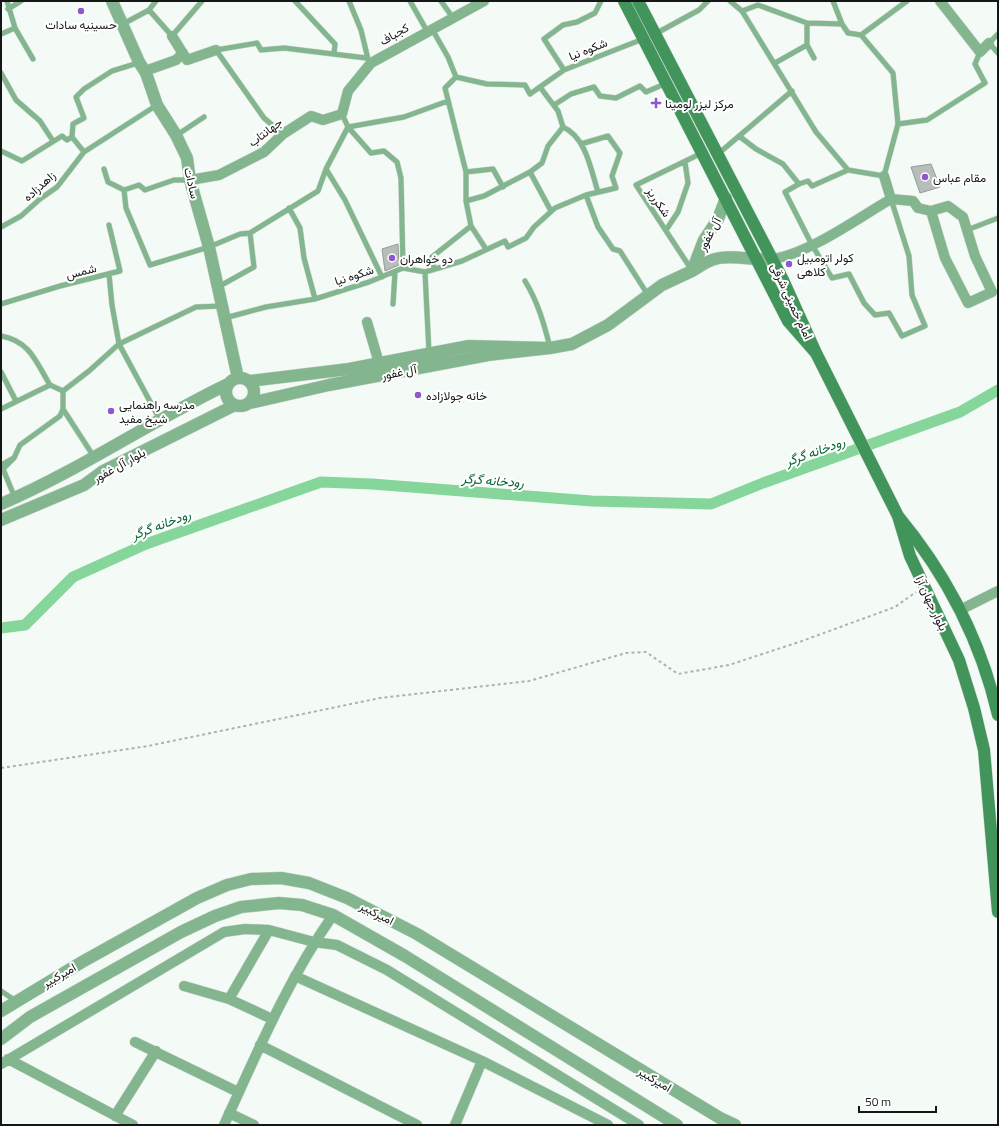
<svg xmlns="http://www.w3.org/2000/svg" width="999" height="1126" font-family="'Titillium Web',Vazirmatn,sans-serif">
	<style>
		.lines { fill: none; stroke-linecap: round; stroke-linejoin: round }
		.canal { stroke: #86d69b; stroke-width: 11 }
		.building { fill: #b7bdb8; stroke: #959b96 }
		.service-casing { stroke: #d0d7d2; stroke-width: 6 }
		.minor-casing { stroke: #d0d7d2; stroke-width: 11 }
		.tertiary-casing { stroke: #d0d7d2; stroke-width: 13 }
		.secondary-casing { stroke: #d0d7d2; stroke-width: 13 }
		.path { stroke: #adb2ae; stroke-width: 2; stroke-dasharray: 3 3; stroke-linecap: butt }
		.service { stroke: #83b68f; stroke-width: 5 }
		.minor { stroke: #83b68f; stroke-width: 10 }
		.tertiary { stroke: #83b68f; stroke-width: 12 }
		.secondary { stroke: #41955b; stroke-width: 12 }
		.poi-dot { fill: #8d57d0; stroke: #fff; stroke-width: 1.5 }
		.labels { text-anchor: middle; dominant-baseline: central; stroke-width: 4; stroke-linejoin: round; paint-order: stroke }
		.poi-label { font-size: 12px; fill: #141715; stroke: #fff; text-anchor: start }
		.street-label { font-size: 12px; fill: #141715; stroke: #fff }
		.water-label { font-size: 13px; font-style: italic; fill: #066531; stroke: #fff }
	</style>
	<rect width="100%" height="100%" fill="#f4fbf6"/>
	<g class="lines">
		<path class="canal" d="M1 628 25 625 73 577 146 544 321 482 372 484 592 501 711 504 763 483 960 412 998 390"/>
	</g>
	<path class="building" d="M931 164 940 187 920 193 911 167Z
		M398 244 399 265 385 271 382 249Z"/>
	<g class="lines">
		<defs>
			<path id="service" d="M156 1 149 10 172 36 202 1
				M295 1 335 44 334 54
				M349 1 361 30 368 59
				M410 1 427 31
				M441 1 453 18
				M730 1 742 11 758 5 807 23 842 24 848 33 861 35 893 73 898 124 927 120 985 83 975 64 980 52
				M833 1 842 24
				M8 9 21 1
				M742 11 816 132 848 170 884 176 898 124
				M123 24 149 10
				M15 28 33 59
				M432 29 448 57 456 77 445 88 466 172V201L471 226
				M1 34 15 28 7 1
				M655 34 699 10 708 1
				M998 34 989 43 998 53
				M861 35 907 1
				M807 45 814 58
				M775 63 807 45V23
				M564 70 544 39 563 25 577 22 595 13 601 1
				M1 73 16 100 40 121 53 141
				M456 77 487 84 525 85 530 94 564 70 643 39
				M540 87 558 111 563 127
				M554 105 571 94 594 87 600 96 616 98 640 86 646 92 667 83
				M342 114 348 127 371 153 384 151 397 162 401 178 403 268
				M348 127 404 117 448 101
				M283 134 264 118 216 50 257 43 261 50 284 48 366 58
				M177 135 204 117
				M739 136 756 149 783 164 799 184 785 192 812 245 832 278 849 274 864 303 875 315 889 313 902 336 925 326 912 295 909 256 891 199
				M72 137 73 124 84 118 76 97 84 89 112 71 138 63
				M1 151 22 161 62 136 67 140 72 137 84 152 57 187 40 199 21 216 1 227
				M84 152 157 105
				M718 154 792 91
				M104 169 108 182 124 190 139 185 145 190 174 180H189
				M326 169 345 200 382 277
				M466 172 493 169 503 187
				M530 172 542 163 548 146 563 127C586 137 591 170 598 192
				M799 184 808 181 812 186 848 170
				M124 190 126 208 150 265 209 247 240 234 250 233 318 191 326 169 348 127
				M586 195 598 227 613 249 620 251 648 295
				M466 201 484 196 530 172 551 211
				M289 208 300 228 304 258 315 299
				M666 230 678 212 688 183 685 162
				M967 230 998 218
				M434 269 432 257 471 226 486 249
				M691 269 636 185 702 153
				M425 272 429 353
				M109 274 112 305 119 344 160 420
				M525 281C538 302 544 324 550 347
				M218 287 254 267 250 233
				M1 304 60 286 120 271 109 225
				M393 304 395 272
				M225 318 266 307 315 299 369 282 403 268 425 272 462 261 505 241 508 247 526 238 534 227 555 208 586 195 616 188 612 176 620 153 608 136 581 144
				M1 336C30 341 36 362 50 385
				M1 372 16 401
				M63 391 89 371 119 344 196 307 221 306
				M1 409 50 385 63 391V409L94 457
				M14 458 20 445 60 416 63 409
				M1 465 14 458 3 469 15 498
				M1 991 16 1001"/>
			<path id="minor" d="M940 1 980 52 989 43
				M172 36 187 60 216 50
				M145 71 176 60 183 53
				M884 176 891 199
				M190 180 219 175 264 152 283 134 311 116 323 120 342 114 348 91 371 63 484 1
				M891 199 913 201 918 208 931 211 945 258 968 303 992 292 975 256 963 217 948 206 931 211
				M772 259C809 254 858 218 891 199
				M367 322 379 363
				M960 610 998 591
				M295 976 482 1061 608 1125
				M184 986 229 999 272 1019
				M229 999 269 930
				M135 1042 238 1092
				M260 1045 417 1125
				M8 1059 133 1125
				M1 1064 224 932 245 929 269 930 314 942 337 945 387 970 639 1125
				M229 1113 254 1125
				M115 1116 156 1051
				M224 1125C257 1053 287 981 333 915
				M455 1125 482 1061"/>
			<path id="tertiary" d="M112 1 139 62 146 73 157 105 176 135 187 158 190 180 209 247 238 378
				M726 198 718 219 704 240 692 271C699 267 707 261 715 259 733 254 753 261 772 259
				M550 348 572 344 608 325 662 285 692 271
				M226 392a14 14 0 1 1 28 0a14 14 0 1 1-28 0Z
				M250 381 349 369 469 346 550 348 488 355 329 385 250 403
				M1 504C80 470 151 421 228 384
				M1 520 84 485 103 471 235 405
				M1 1011 82 962 197 898 227 885 251 879 281 878 309 883 347 898 417 934 720 1118 735 1125
				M1 1039 30 1017 181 932 215 916 241 907 279 903 302 905 333 915 405 956 677 1125"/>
			<path id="secondary" d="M624 1 788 321 816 353 783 280 638 1
				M816 353 898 516
				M998 715C981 641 946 574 898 516L910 556 959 660 974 708 984 750 998 912"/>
		</defs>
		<use href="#service" class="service-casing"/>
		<use href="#minor" class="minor-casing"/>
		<use href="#tertiary" class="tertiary-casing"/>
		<use href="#secondary" class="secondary-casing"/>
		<path class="path" d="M1 768 148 746 380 698 529 681 626 653 646 652 678 674 729 665 802 641 895 607 916 592"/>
		<use href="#service" class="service"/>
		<use href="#minor" class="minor"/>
		<use href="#tertiary" class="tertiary"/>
		<use href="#secondary" class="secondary"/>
	</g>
	<g class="poi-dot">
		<circle cx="81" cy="11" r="4"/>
		<path d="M654 97h4v4h4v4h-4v4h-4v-4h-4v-4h4z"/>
		<circle cx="925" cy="177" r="4"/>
		<circle cx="392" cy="258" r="4"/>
		<circle cx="789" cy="264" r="4"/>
		<circle cx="418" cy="395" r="4"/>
		<circle cx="111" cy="411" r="4"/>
	</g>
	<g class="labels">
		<g class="poi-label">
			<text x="81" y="24" text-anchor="middle">حسینیه سادات</text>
			<text x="665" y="103">مرکز لیزر لومینا</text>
			<text x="933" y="177">مقام عباس</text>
			<text x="797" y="257">کولر اتومبیل<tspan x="797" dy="14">کلاهی</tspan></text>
			<text x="400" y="258">دو خواهران</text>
			<text x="426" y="395">خانه جولازاده</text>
			<text x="119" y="404">مدرسه راهنمایی<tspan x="119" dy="14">شیخ مفید</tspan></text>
		</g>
		<g class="street-label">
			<text transform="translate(394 34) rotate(-30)">کجباف</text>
			<text transform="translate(588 49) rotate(-22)">شکوه نیا</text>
			<text transform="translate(265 132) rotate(-37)">جهانتاب</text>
			<text transform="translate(192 183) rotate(77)">سادات</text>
			<text transform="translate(39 186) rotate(-42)">زاهدزاده</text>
			<text transform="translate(659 202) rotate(56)">شکرریز</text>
			<text transform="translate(709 234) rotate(-62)">آل غفور</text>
			<text transform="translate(81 271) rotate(-14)">شمس</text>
			<text transform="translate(354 275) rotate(-18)">شکوه نیا</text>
			<text transform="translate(792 301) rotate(65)">امام خمینی شرقی</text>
			<text transform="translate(399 372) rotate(-11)">آل غفور</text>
			<text transform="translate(119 465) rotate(-29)">بلوار آل غفور</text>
			<text transform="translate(932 603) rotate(65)">بلوار جهان آرا</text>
			<text transform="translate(377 913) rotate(27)">امیرکبیر</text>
			<text transform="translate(59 975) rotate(-30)">امیرکبیر</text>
			<text transform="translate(655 1079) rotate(31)">امیرکبیر</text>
		</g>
		<g class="water-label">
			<text transform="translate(815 451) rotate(-20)">رودخانه گرگر</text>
			<text transform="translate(493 480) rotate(4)">رودخانه گرگر</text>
			<text transform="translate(161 524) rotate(-21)">رودخانه گرگر</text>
		</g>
	</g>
	<rect width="999" height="1126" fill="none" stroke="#141715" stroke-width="4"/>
	<path d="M859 1106v6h77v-6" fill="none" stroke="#141715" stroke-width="2"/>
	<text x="865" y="1106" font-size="12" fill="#141715" stroke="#ffffff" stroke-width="3" paint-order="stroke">50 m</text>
</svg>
